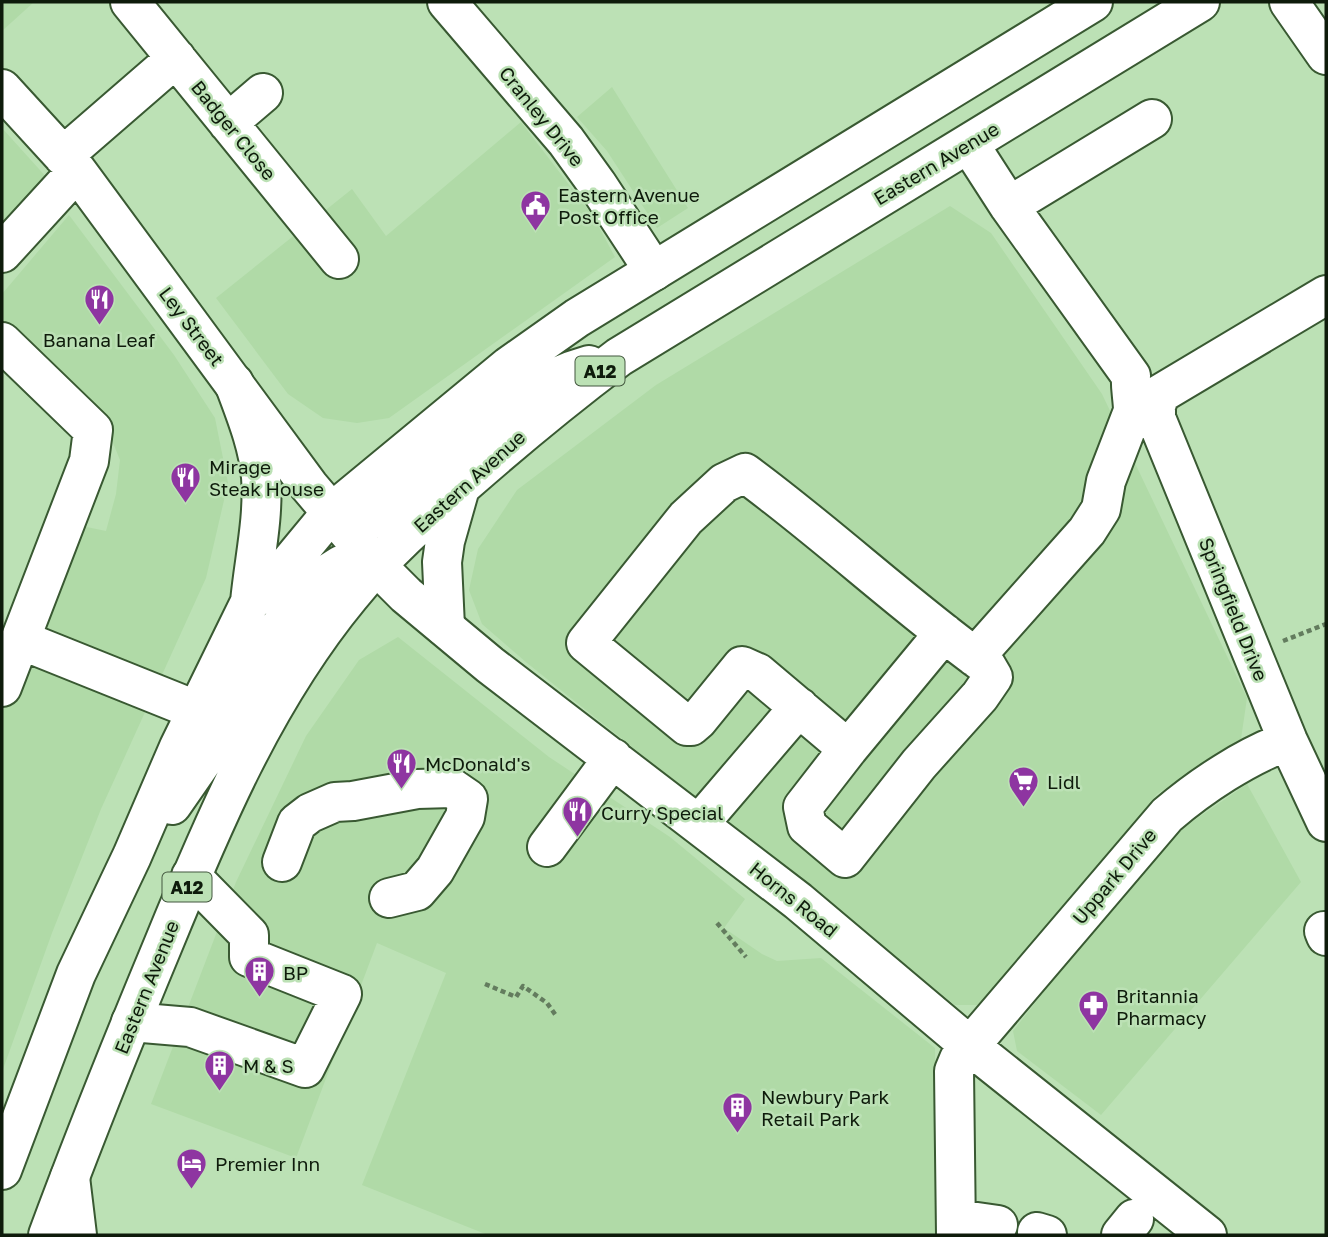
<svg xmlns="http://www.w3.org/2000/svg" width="1328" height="1237" font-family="'Golos Text',sans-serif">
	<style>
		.built { fill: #b0daa7 }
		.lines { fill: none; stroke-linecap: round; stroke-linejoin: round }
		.minor-casing { stroke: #395932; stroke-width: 42 }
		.highway-casing { stroke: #395932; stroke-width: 42 }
		.path { stroke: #637c5e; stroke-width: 4.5; stroke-dasharray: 5 3.5; stroke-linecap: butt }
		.minor { stroke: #fff; stroke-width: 38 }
		.highway { stroke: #fff; stroke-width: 38 }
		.labels { text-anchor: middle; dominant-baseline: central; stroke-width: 5; stroke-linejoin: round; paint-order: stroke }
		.shield { fill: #bce1b5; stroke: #42563e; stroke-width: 2 }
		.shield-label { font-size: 18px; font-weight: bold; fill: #0e1b0b }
		.street-label { font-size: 19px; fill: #0e1b0b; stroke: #bce1b5 }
		.poi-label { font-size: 19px; fill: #0e1b0b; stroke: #bce1b5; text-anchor: start }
	</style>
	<rect width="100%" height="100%" fill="#bce1b5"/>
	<path class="built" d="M2 2H34L2 31Z
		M612 87 688 208 657 228 607 151 577 117Z
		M521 122 593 216 615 257 389 418 357 423 323 418 288 394 216 298 352 189 386 236Z
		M2 128 48 179 2 223Z
		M950 206 991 233 1102 394 1247 698 1241 739 1157 794 985 1005H955L527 663 482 624 469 590 478 549 517 490 656 385Z
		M69 215 174 355 215 418 228 483 206 578 101 809 52 933 2 1072V711L72 524 106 531 116 494 120 460 109 433 2 321V294Z
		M398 637 549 757 670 837 745 899 724 928 762 954 777 961 821 958 935 1048 936 1235H488L362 1185 446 973 377 943 296 1158 151 1104 236 882 306 736 359 660Z
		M1247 784 1301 882 1101 1115 1017 1051 1013 1031 1160 844Z"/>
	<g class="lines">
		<defs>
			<path id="minor" d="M130 2 339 259
				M447 2 566 141 597 184 654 271
				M1289 2 1326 55
				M2 89 77 171 309 486 377 566 406 595 490 665 798 901 970 1046 1207 1235
				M228 123 263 93
				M969 144 1009 206 1131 376C1130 388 1133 399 1133 411L1106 481 1101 509 1087 531 975 657
				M63 156 176 58
				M1009 206 1152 119
				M2 253 77 171
				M1326 295 1160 394 1156 406V418L1288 741 1326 822
				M2 342 93 430 89 461 2 687
				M21 640 198 711
				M848 749 803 807 807 826 845 858 919 764 980 696 993 677 986 665C903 605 828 534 745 473L724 483 686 518 586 643 687 726H691L698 720 742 666 758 673 848 749 944 633
				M699 824 799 707
				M547 847 613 758
				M282 862 297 823 310 813 335 802 353 801 417 789 452 788 468 799 465 817 435 870 417 891 389 898
				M1324 931 1326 936
				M131 1022 190 1027 305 1068 342 994 249 957V935L191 876
				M70 1177 77 1235
				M956 1219 998 1225
				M1037 1232 1047 1235
				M956 1235 954 1071 959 1059 1167 815C1201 786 1246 756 1288 741
				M1121 1235 1134 1219"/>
			<path id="highway" d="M234 383C245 413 258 444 261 477 264 519 254 560 250 602
				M331 513C352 522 359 523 381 517 450 463 501 389 589 365
				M445 627 442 562 445 541 460 488
				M172 805 204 759 231 707 278 629 319 579 341 565 358 562 377 566
				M2 1170 76 974 132 856 179 747 250 602 273 583 331 513 509 366 577 318 1093 2
				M48 1235C84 1138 123 1041 163 945 213 823 265 699 350 596 384 554 425 518 465 483 515 439 566 397 619 357L1200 2"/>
		</defs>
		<use href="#minor" class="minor-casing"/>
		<use href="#highway" class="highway-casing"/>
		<path class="path" d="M1283 641 1326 624
			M717 923 746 957
			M485 984 516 997 523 986 547 1003 557 1017"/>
		<use href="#minor" class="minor"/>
		<use href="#highway" class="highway"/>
	</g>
	<defs>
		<symbol id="civic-pin" viewBox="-11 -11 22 30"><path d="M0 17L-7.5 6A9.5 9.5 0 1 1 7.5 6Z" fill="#8e35a1" stroke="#bce1b5"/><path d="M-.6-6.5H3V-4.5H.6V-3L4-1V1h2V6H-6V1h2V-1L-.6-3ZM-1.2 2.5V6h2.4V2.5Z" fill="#fff"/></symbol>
		<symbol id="restaurant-pin" viewBox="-11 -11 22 30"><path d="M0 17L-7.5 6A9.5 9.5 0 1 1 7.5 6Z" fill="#8e35a1" stroke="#bce1b5"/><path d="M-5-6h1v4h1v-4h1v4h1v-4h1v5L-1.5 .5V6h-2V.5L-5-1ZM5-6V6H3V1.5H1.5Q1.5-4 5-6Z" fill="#fff"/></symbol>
		<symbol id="supermarket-pin" viewBox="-11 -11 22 30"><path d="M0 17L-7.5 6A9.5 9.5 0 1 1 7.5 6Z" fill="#8e35a1" stroke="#bce1b5"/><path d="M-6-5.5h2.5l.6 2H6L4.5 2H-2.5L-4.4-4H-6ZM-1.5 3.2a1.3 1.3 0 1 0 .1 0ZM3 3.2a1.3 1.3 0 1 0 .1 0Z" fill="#fff"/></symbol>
		<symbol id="building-pin" viewBox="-11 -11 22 30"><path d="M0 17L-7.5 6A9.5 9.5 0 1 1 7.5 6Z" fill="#8e35a1" stroke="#bce1b5"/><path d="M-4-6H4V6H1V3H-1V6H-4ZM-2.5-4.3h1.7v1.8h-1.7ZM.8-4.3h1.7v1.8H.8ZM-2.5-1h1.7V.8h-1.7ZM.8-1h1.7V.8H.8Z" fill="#fff"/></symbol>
		<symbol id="pharmacy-pin" viewBox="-11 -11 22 30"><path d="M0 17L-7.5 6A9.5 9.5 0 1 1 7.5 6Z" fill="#8e35a1" stroke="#bce1b5"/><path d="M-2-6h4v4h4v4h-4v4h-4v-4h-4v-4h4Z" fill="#fff"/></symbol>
		<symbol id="hotel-pin" viewBox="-11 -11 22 30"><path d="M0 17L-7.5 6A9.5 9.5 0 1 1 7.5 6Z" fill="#8e35a1" stroke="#bce1b5"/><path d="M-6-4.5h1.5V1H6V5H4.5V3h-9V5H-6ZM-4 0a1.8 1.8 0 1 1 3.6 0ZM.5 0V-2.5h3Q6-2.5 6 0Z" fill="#fff"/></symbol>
	</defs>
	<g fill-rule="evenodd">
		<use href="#civic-pin" x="518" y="188" width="35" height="47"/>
		<use href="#restaurant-pin" x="82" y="282" width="35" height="47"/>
		<use href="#restaurant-pin" x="168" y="460" width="35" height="47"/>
		<use href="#restaurant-pin" x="384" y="746" width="35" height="47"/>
		<use href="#supermarket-pin" x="1006" y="764" width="35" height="47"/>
		<use href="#restaurant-pin" x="560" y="794" width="35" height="47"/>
		<use href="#building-pin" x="242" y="954" width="35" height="47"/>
		<use href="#pharmacy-pin" x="1076" y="988" width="35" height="47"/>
		<use href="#building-pin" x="202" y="1048" width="35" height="47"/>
		<use href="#building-pin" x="720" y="1090" width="35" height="47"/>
		<use href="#hotel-pin" x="174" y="1146" width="35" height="47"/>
	</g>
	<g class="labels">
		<g class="shield">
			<rect x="575.5" y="356.5" width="49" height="29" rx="5"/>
			<rect x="162.5" y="872.5" width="49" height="29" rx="5"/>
		</g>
		<g class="shield-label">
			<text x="600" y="371">A12</text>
			<text x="187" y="887">A12</text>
		</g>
		<g class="street-label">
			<text transform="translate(542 116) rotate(51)">Cranley Drive</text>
			<text transform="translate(234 130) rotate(51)">Badger Close</text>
			<text transform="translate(936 163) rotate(-31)">Eastern Avenue</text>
			<text transform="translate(192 326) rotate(53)">Ley Street</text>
			<text transform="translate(469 481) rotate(-42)">Eastern Avenue</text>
			<text transform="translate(1234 609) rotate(68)">Springfield Drive</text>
			<text transform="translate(1114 876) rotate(-50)">Uppark Drive</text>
			<text transform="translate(794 899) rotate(39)">Horns Road</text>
			<text transform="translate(146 987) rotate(-68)">Eastern Avenue</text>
		</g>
		<g class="poi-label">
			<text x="558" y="194">Eastern Avenue<tspan x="558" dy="22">Post Office</tspan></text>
			<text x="99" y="339" text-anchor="middle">Banana Leaf</text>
			<text x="209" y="466">Mirage<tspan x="209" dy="22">Steak House</tspan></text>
			<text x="425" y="763">McDonald's</text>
			<text x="1047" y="781">Lidl</text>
			<text x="601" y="812">Curry Special</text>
			<text x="283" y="972">BP</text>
			<text x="1116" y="995">Britannia<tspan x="1116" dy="22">Pharmacy</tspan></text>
			<text x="243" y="1065">M &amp; S</text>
			<text x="761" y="1096">Newbury Park<tspan x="761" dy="22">Retail Park</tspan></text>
			<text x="215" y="1163">Premier Inn</text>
		</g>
	</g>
	<rect width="1328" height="1237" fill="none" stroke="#0e1b0b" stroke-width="7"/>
</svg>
